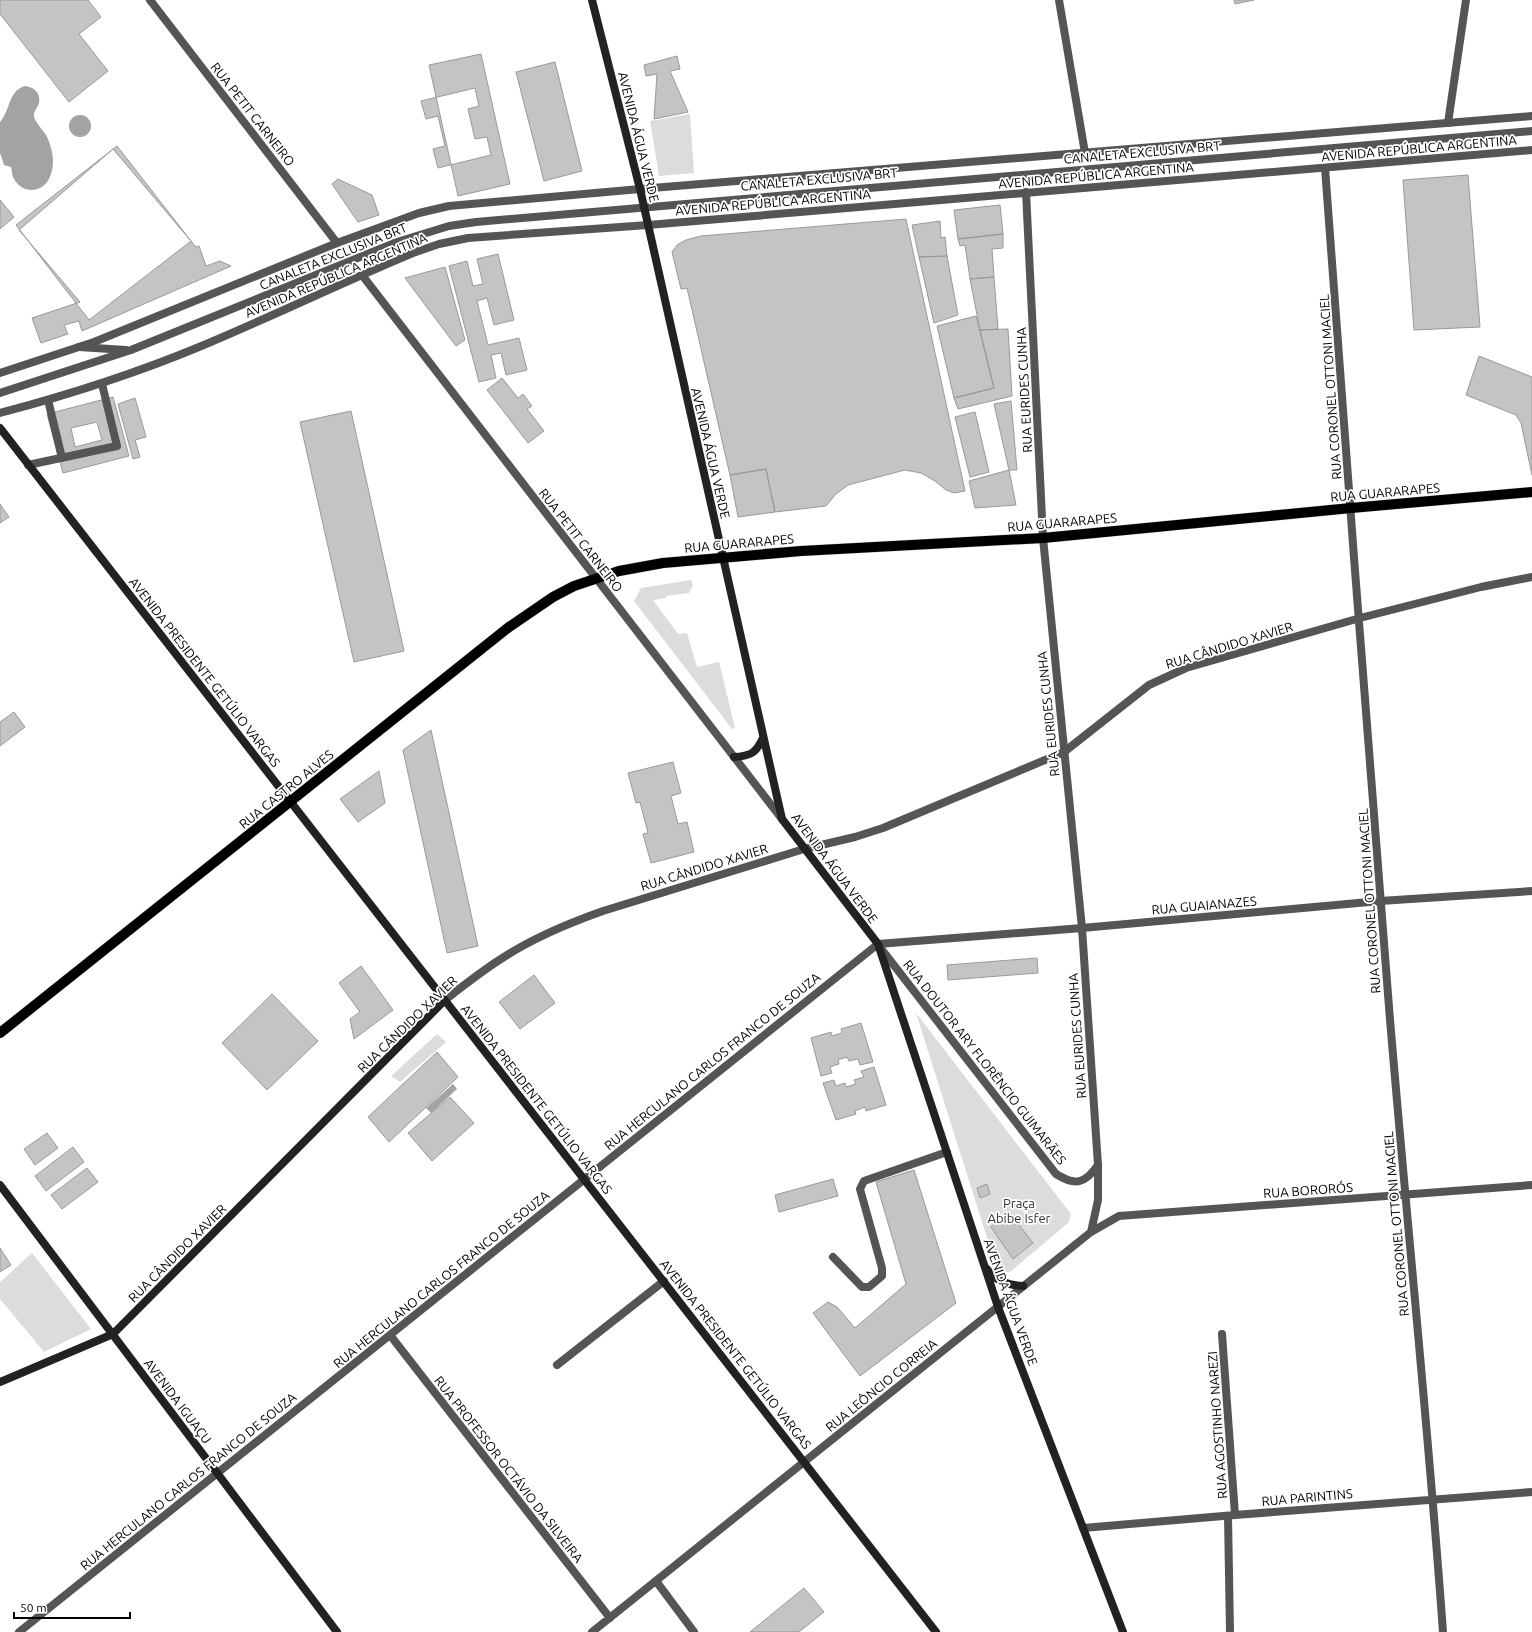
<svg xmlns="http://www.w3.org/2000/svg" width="1532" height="1632" font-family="Ubuntu,sans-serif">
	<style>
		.green { fill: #dcdcdc }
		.water { fill: #a3a3a3 }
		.building { fill: #c4c4c4; stroke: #999; fill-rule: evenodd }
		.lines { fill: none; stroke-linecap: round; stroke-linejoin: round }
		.primary-casing { stroke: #dbdbdb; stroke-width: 11 }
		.service { stroke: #555; stroke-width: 8 }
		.minor { stroke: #555; stroke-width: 8 }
		.tertiary { stroke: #555; stroke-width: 8 }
		.secondary { stroke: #222; stroke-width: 8 }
		.primary { stroke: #000; stroke-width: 10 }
		.labels { text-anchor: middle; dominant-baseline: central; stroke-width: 3.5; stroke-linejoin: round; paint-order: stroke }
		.street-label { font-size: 13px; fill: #000; stroke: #fff }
		.park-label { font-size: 13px; fill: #333; stroke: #fff }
	</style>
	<rect width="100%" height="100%" fill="#fff"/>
	<path class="green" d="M690 114 694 173 659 176 650 121Z
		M691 580 693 586 689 593 666 596V598L653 600 678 634 687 633 697 667 719 662 735 728 732 729 634 601 641 588Z
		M916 1013 1071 1214 1069 1222 1010 1272H1001L996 1266Z
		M437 1034 446 1042 400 1082 391 1076Z
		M32 1253 91 1329 44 1352 0 1299V1282Z"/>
	<path class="water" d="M25 86C34 87 41 93 39 103 38 108 33 111 34 117 36 123 42 129 46 135 50 142 53 153 53 161 53 168 51 177 47 182 38 194 21 192 14 179 12 176 12 171 11 167L4 165 0 153V122C11 109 8 91 25 86Z
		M69 126a11 11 0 1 1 22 0a11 11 0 1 1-22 0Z
		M453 1084 457 1089 431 1113 426 1108Z"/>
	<path class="building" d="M0 0H88L101 17 79 34 108 71 69 102 0 14Z
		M1234 0H1254L1235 4Z
		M481 54 510 184 458 196 429 65Z
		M677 56 680 69 670 71 688 112 654 119 657 74 646 76 644 65Z
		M555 62 582 171 544 181 516 72Z
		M475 88 479 106 468 109 475 139 487 137 491 155 438 168 433 149 445 146 438 116 426 119 421 101Z
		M117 146 191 241 89 320 16 225Z
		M113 149 196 247 199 246 206 266 220 261 231 266 82 331 79 321 64 325 68 334 41 343 32 318 80 302 19 230Z
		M1468 175 1480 327 1414 330 1403 180Z
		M338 179 372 195 379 215 358 222 332 184Z
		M0 200 14 217 0 229Z
		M1000 205 1003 234 958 239 954 210Z
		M906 219 965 491 954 493 946 490 935 481 921 473 905 470 848 485 836 494 826 506 775 512 766 469 730 475 687 288 681 289 672 252 677 245 686 240 701 236Z
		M940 221 941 238 945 237 947 256 919 257 912 225Z
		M1003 234V248L992 249 994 277 970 279 965 245 960 246 958 239Z
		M498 254 514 320 494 325 487 298 477 301 488 345 519 338 527 370 506 375 501 353 491 355 496 378 479 382 449 266 467 261 473 286 483 284 477 259Z
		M947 256 958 315 934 323 919 257Z
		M445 267 465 340 456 346 405 278Z
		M994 277 998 329 980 330 970 279Z
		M976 316 994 388 954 398 937 326Z
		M1008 329 1012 396 958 409 954 398 994 388 980 330Z
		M1479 356 1532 377V475L1521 423 1516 415 1466 395Z
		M502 378 518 398 523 394 532 406 527 409 544 431 528 443 487 390Z
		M113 397 129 456 63 473 47 414ZM97 422 102 440 75 447 71 428Z
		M135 398 146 437 135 440 140 457 133 459 118 404Z
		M1011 401 1017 470H1009L994 404Z
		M351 411 404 651 354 662 300 422Z
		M975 412 989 472 970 477 955 417Z
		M766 469 775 512 738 517 730 475Z
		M1009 470 1016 505 975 508 969 481Z
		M0 504 9 517 0 523Z
		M14 712 25 727 0 746V722Z
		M431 730 478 946 447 953 403 750Z
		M673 762 681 793 671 796 678 824 687 822 694 852 651 863 643 834 648 833 640 802 636 803 628 773Z
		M379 771 385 803 358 822 340 799Z
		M1037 958 1038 973 948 980 947 965Z
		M361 966 393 1010 354 1039 350 1019 360 1012 339 983Z
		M534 975 555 1003 520 1029 499 1002Z
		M272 994 318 1041 267 1090 222 1043Z
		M861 1023 873 1062 860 1065 858 1059 849 1061 847 1057 838 1060 839 1064 830 1067 832 1073 821 1076 811 1038 831 1032 832 1036 842 1033 841 1029Z
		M437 1052 458 1077 389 1142 368 1117Z
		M874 1067 886 1105 866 1111 865 1107 855 1111 856 1114 836 1120 823 1083 834 1080 836 1086 845 1083 846 1087 856 1084 854 1080 864 1077 861 1071Z
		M450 1097 474 1123 432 1161 408 1133Z
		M47 1133 58 1148 35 1165 24 1149Z
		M73 1147 84 1162 46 1191 35 1176Z
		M87 1168 98 1182 62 1209 51 1195Z
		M914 1170 956 1303 860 1376 813 1313 828 1302 837 1307 855 1328 906 1284 876 1182Z
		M833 1179 838 1196 779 1212 775 1195Z
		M987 1184 990 1194 980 1198 977 1188Z
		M1009 1212 1033 1243 1013 1259 991 1227Z
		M0 1248 11 1265 0 1272Z
		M804 1588 824 1612 799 1632H750Z"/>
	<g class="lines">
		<defs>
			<path id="primary" d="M0 1033 509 627 553 597 574 586 619 571 663 563 801 551 1043 538 1351 508 1532 492"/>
		</defs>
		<use href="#primary" class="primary-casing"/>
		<path class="service" d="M79 347 126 350
			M0 393 131 350 397 242 449 226 476 222 1532 131
			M48 400 62 458
			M28 465 117 446 102 384
			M833 1257 862 1287H869L882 1276V1268L860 1189 864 1181 947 1152
			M557 1365 664 1281
			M1228 1516 1230 1632
			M656 1581 694 1632"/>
		<path class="minor" d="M150 0 337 243
			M1059 0 1085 153
			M1448 123 1466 0
			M1325 168C1346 448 1366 727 1389 1007 1406 1215 1428 1423 1443 1632
			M1026 192 1043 538 1082 928 1098 1165V1200L1091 1232
			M362 275 782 819
			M878 944 1082 928 1380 901 1532 891
			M879 946 1056 1174C1075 1186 1085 1184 1098 1165
			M445 1000C464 985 483 970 504 957 535 937 569 923 603 911L804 849 855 837 883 828 1064 752 1149 685 1186 668 1360 618 1481 587 1532 577
			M1222 1334 1235 1515
			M390 1335 610 1618
			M1083 1528 1235 1515 1532 1492
			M19 1632 878 944
			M592 1632 1091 1232 1119 1216 1532 1185"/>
		<path class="tertiary" d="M0 373 94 342 337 243 419 213 449 206 640 189 1532 116
			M0 413C68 395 134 374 199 347 271 317 341 283 413 253L439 244 468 238 648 225 1532 150"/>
		<path class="secondary" d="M592 0 640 189 782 819 878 944 998 1307 1123 1632
			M0 428 936 1632
			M734 757C751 756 756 753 763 738
			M0 1185 337 1632
			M987 1269C996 1282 1009 1285 1023 1286
			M0 1382 113 1334 445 1000"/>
		<use href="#primary" class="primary"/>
	</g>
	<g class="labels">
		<g class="street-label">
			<text transform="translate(253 114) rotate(52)">RUA PETIT CARNEIRO</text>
			<text transform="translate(639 137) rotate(76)">AVENIDA ÁGUA VERDE</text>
			<text transform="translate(1419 148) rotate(-5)">AVENIDA REPÚBLICA ARGENTINA</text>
			<text transform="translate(1142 152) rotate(-5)">CANALETA EXCLUSIVA BRT</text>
			<text transform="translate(1096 175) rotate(-5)">AVENIDA REPÚBLICA ARGENTINA</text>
			<text transform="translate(819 179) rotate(-5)">CANALETA EXCLUSIVA BRT</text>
			<text transform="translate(773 202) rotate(-5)">AVENIDA REPÚBLICA ARGENTINA</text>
			<text transform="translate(333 256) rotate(-22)">CANALETA EXCLUSIVA BRT</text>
			<text transform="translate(336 275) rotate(-23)">AVENIDA REPÚBLICA ARGENTINA</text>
			<text transform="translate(1330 387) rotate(-94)">RUA CORONEL OTTONI MACIEL</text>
			<text transform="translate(1024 390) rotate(-93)">RUA EURIDES CUNHA</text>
			<text transform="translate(711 453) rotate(77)">AVENIDA ÁGUA VERDE</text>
			<text transform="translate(1385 492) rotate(-5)">RUA GUARARAPES</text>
			<text transform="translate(1062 522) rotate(-5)">RUA GUARARAPES</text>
			<text transform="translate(581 540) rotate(52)">RUA PETIT CARNEIRO</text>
			<text transform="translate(739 543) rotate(-5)">RUA GUARARAPES</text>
			<text transform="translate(1229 645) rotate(-17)">RUA CÂNDIDO XAVIER</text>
			<text transform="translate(205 672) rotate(52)">AVENIDA PRESIDENTE GETÚLIO VARGAS</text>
			<text transform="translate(1048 714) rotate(-96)">RUA EURIDES CUNHA</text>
			<text transform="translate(286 789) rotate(-39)">RUA CASTRO ALVES</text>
			<text transform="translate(704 867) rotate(-17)">RUA CÂNDIDO XAVIER</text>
			<text transform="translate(835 868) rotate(53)">AVENIDA ÁGUA VERDE</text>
			<text transform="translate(1369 901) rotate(-94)">RUA CORONEL OTTONI MACIEL</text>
			<text transform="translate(1204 905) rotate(-5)">RUA GUAIANAZES</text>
			<text transform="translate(407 1024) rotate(-44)">RUA CÂNDIDO XAVIER</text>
			<text transform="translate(1077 1036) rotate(-94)">RUA EURIDES CUNHA</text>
			<text transform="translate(712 1061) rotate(-39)">RUA HERCULANO CARLOS FRANCO DE SOUZA</text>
			<text transform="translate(985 1062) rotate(52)">RUA DOUTOR ARY FLORÊNCIO GUIMARÃES</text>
			<text transform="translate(537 1099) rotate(52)">AVENIDA PRESIDENTE GETÚLIO VARGAS</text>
			<text transform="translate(1308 1190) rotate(-4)">RUA BORORÓS</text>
			<text transform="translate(1396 1224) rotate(-95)">RUA CORONEL OTTONI MACIEL</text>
			<text transform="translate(177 1253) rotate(-45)">RUA CÂNDIDO XAVIER</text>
			<text transform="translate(441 1279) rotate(-39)">RUA HERCULANO CARLOS FRANCO DE SOUZA</text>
			<text transform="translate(1011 1302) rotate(70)">AVENIDA ÁGUA VERDE</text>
			<text transform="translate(736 1354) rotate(52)">AVENIDA PRESIDENTE GETÚLIO VARGAS</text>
			<text transform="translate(881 1385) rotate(-39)">RUA LEÔNCIO CORREIA</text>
			<text transform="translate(178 1401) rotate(53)">AVENIDA IGUAÇU</text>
			<text transform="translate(1217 1425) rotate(-94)">RUA AGOSTINHO NAREZI</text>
			<text transform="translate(509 1469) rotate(52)">RUA PROFESSOR OCTÁVIO DA SILVEIRA</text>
			<text transform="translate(188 1481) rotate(-39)">RUA HERCULANO CARLOS FRANCO DE SOUZA</text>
			<text transform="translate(1307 1497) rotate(-5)">RUA PARINTINS</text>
		</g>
		<g class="park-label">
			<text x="1019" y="1203">Praça<tspan x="1019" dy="15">Abibe Isfer</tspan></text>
		</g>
	</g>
	<path d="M14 1612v6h116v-6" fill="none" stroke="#000000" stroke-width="2"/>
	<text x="20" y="1612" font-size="12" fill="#000000" stroke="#ffffff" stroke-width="3" paint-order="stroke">50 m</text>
</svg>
